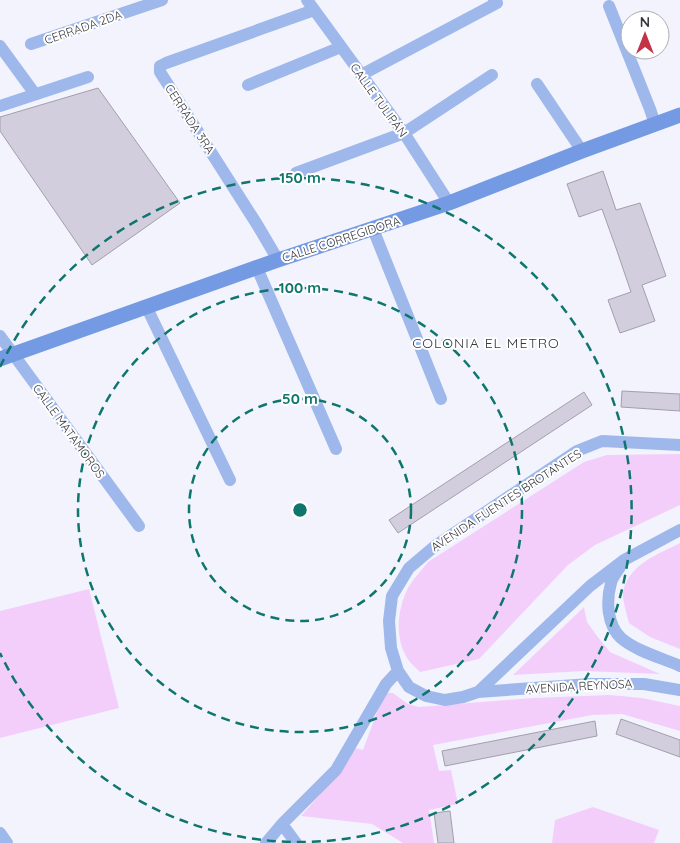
<svg xmlns="http://www.w3.org/2000/svg" width="680" height="843" font-family="Quicksand,sans-serif">
	<style>
		.green { fill: #f4cefb }
		.building { fill: #d3cedd; stroke: #a39eac }
		.lines { fill: none; stroke-linecap: round; stroke-linejoin: round }
		.street { stroke: #9fb8eb; stroke-width: 12 }
		.secondary { stroke: #759ae4; stroke-width: 15 }
		.ring { fill: none; stroke: #0f766e; stroke-width: 2.5; stroke-dasharray: 9 6 }
		.labels { text-anchor: middle; dominant-baseline: central; stroke-width: 4; stroke-linejoin: round; paint-order: stroke }
		.street-label { font-size: 12px; fill: #38383e; stroke: #fff }
		.neighbourhood-label { font-size: 14px; letter-spacing: 1px; fill: #38383e; stroke: #fff }
		.centre { fill: #0f766e; stroke: #fff; stroke-width: 2.5 }
		.ring-label { font-size: 15px; text-anchor: middle; font-weight: bold; fill: #0f766e; stroke: #fff; stroke-width: 4; stroke-linejoin: round; paint-order: stroke }
	</style>
	<rect width="100%" height="100%" fill="#f2f3fc"/>
	<path class="green" d="M680 454V505L595 545 568 565 479 659 420 672C414 666 408 661 405 654 395 635 398 609 407 590 412 580 421 571 428 562L584 462 607 455Z
		M680 543V649L650 637 629 623C627 615 622 599 623 592 629 564 657 555 680 543Z
		M89 589 119 708 0 738V611Z
		M584 607 587 622 597 636 610 652 660 674 584 671 513 675Z
		M384 693H393L408 704 419 707 533 698 610 695 642 698 680 706V731L622 714 592 715 433 745 439 771 451 770 458 804 429 810 434 843H403L372 824 301 816 340 772 351 747 363 750Z
		M593 807 659 830 654 843H552L555 820Z"/>
	<path class="building" d="M98 88 180 203 92 265 0 131V117Z
		M603 171 616 210 640 203 666 276 642 285 655 321 620 333 608 300 631 292 616 248 602 209 579 217 567 184Z
		M622 391 680 394V411L621 407Z
		M584 392 592 405 398 533 389 520Z
		M621 719 680 740V757L616 734Z
		M595 721 597 736 445 766 442 751Z
		M450 811 454 843H438L434 813Z"/>
	<g class="lines">
		<path class="street" d="M307 0 404 133 449 203
			M609 6 650 109 655 124
			M31 44 162 0
			M0 46 35 94
			M361 75 497 3 494 0
			M537 84 582 151
			M248 85 341 47
			M0 106 88 77
			M296 173 404 133 492 75
			M373 229 441 399
			M278 260 258 226 160 72V66L166 63 314 10
			M257 268 336 449
			M147 308 230 480
			M0 336 139 526
			M680 445 602 441 577 451 435 546 409 568 392 596 389 621 391 648 398 671 409 687 426 696 445 700 463 697 478 692 590 586 624 560 680 530
			M620 567C617 572 612 578 611 583 606 601 607 625 621 638 636 651 662 658 680 666
			M478 692 590 684H644L680 690
			M282 824 296 843
			M0 833 7 843
			M266 843 282 824 336 770 386 684 398 671"/>
		<path class="secondary" d="M0 359 278 260 449 203 582 151 680 115"/>
	</g>
	<g class="ring">
		<circle cx="300" cy="510" r="111"/>
		<circle cx="300" cy="510" r="222"/>
		<path d="M0 367A332 332 0 1 1 0 653"/>
	</g>
	<g class="labels">
		<g class="street-label">
			<text transform="translate(83 27) rotate(-19)">CERRADA 2DA</text>
			<text transform="translate(379 100) rotate(54)">CALLE TULIPÁN</text>
			<text transform="translate(190 119) rotate(57)">CERRADA 3RA</text>
			<text transform="translate(341 239) rotate(-18)">CALLE CORREGIDORA</text>
			<text transform="translate(69 431) rotate(54)">CALLE MATAMOROS</text>
			<text transform="translate(506 500) rotate(-33)">AVENIDA FUENTES BROTANTES</text>
			<text transform="translate(579 686) rotate(-3)">AVENIDA REYNOSA</text>
		</g>
		<g class="neighbourhood-label">
			<text x="486" y="343">COLONIA EL METRO</text>
		</g>
	</g>
	<circle cx="300" cy="510" r="8" class="centre"/>
	<g class="ring-label">
		<text x="300" y="183">150 m</text>
		<text x="300" y="293">100 m</text>
		<text x="300" y="404">50 m</text>
	</g>
	<g transform="translate(645 35)"><circle r="24" fill="#ffffff" stroke="#afafb2"/>
	<path d="M0-4L9 19L0 12L-9 19Z" fill="#c33346"/>
	<text y="-8" font-size="14" font-weight="bold" text-anchor="middle" fill="#38383e">N</text>
	</g>
</svg>
